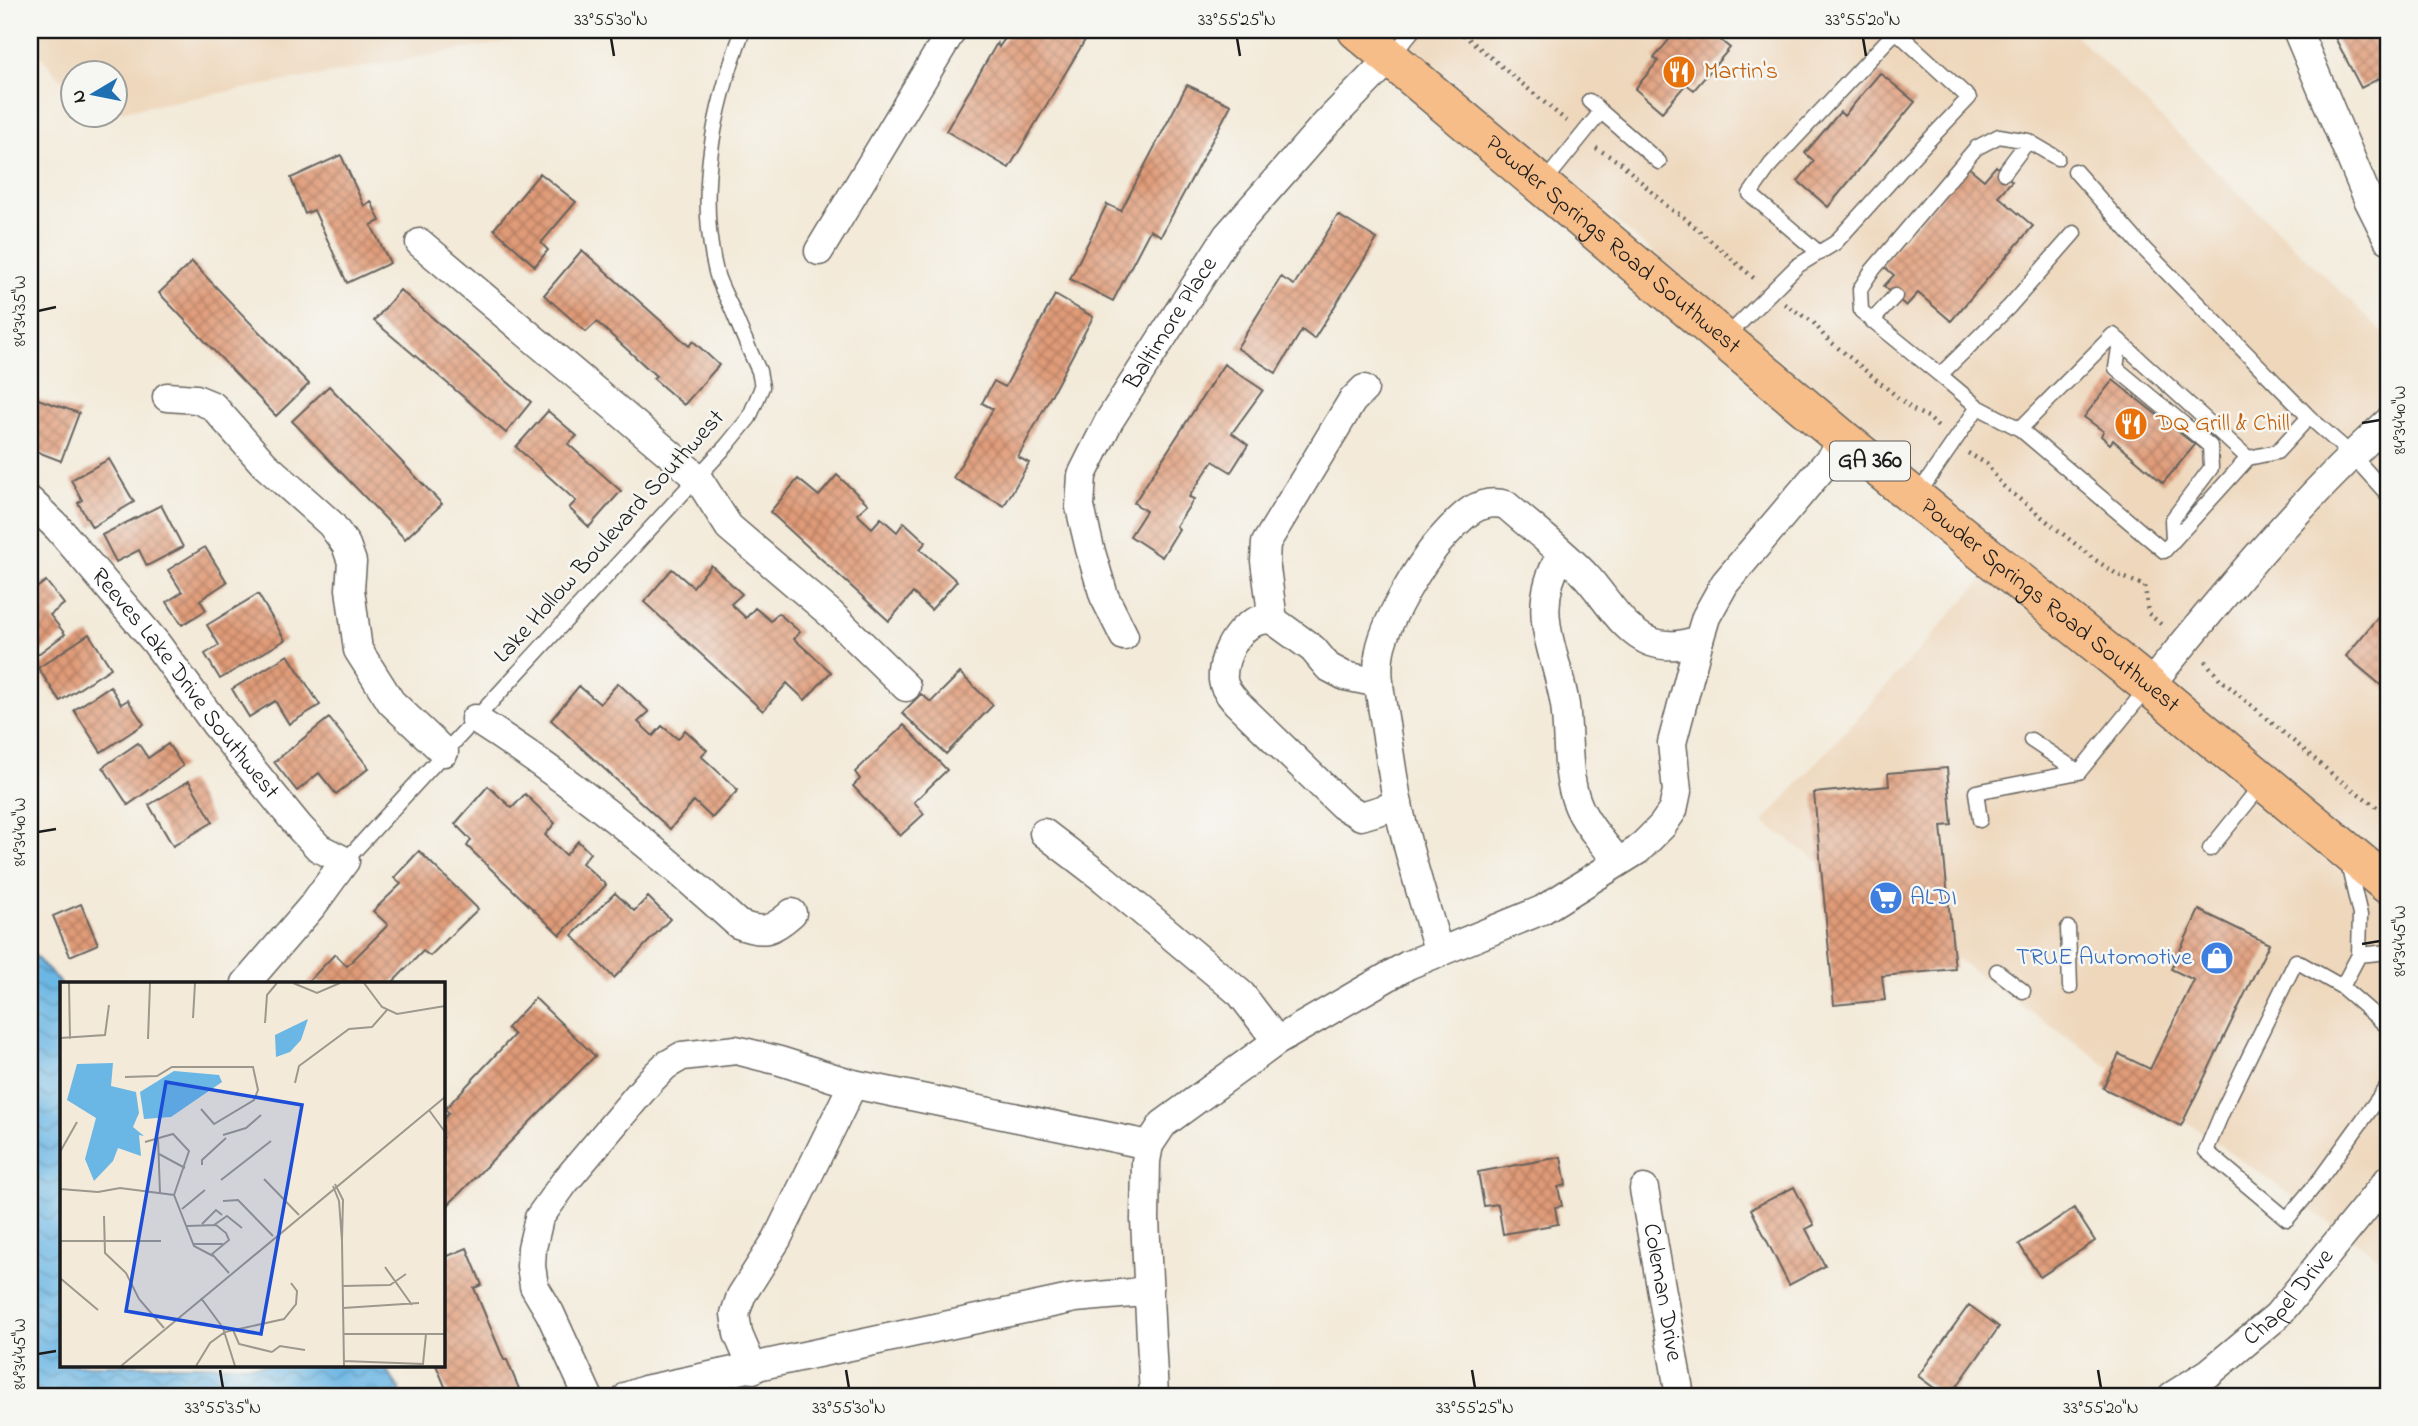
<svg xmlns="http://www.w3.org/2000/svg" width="2418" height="1426" font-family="'Indie Flower',sans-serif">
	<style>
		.built { fill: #eed7bb }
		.water { fill: url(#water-waves); stroke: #436980; stroke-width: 2 }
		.building { fill: url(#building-cross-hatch) }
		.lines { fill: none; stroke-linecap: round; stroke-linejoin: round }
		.service-casing { stroke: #67645e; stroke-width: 17 }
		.minor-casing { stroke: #67645e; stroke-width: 31 }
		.primary-casing { stroke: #67645e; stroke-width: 41 }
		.path { stroke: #67645e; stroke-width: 4.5; stroke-dasharray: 2 5; stroke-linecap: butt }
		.service { stroke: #fff; stroke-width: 14 }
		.minor { stroke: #fff; stroke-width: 28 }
		.primary { stroke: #f7bd88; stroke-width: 38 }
		.ticks { fill: none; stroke: #1c1c1c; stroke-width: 2.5 }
		.labels { text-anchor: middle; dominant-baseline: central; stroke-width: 5; stroke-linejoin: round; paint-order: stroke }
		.shield { fill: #f6f6f2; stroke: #5d5d5c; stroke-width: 2 }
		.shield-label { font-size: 23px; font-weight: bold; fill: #1c1c1c }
		.food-label { font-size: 24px; fill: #c56008; stroke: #f6f6f2; text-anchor: start }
		.street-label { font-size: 24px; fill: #1c1c1c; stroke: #f6f6f2 }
		.shop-label { font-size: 24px; fill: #366cbe; stroke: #f6f6f2; text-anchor: start }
		.inset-road { fill: none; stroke: #9d988d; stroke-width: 2 }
		.view { fill: #1d4ed8; fill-opacity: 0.15; stroke: #1d4ed8; stroke-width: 3.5 }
		.inset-edge { fill: none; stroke: #1c1c1c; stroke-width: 3.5 }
		.neatline { fill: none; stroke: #1c1c1c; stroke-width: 2.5 }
		.ticks-label { font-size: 18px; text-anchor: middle; fill: #1c1c1c }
	</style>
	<defs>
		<pattern id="water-waves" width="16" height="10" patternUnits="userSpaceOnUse" patternTransform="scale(1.75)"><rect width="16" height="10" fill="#6ab6e4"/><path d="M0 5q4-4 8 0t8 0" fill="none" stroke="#5693b8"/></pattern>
		<pattern id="building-cross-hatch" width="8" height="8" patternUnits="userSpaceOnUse" patternTransform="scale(1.75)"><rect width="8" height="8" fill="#e09b78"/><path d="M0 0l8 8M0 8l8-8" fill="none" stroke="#b57e62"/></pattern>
	</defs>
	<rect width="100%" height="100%" fill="#f6f6f2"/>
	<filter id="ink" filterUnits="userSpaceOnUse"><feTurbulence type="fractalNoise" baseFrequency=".0143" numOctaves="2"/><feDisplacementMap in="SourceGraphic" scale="14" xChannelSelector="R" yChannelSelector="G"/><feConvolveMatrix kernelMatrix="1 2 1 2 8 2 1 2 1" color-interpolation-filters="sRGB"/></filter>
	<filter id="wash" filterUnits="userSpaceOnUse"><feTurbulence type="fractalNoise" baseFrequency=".00686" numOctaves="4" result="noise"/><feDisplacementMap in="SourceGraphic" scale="28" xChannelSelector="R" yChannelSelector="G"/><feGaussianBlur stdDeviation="1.57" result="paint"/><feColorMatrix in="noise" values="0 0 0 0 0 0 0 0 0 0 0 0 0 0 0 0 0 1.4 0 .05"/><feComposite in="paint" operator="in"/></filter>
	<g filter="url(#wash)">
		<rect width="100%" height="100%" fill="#f3ead9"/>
		<path class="built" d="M30 30H570L116 112V74H74L73 92 30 45Z
			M1391 30H2070L2388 337V1264L1763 822 2007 553Z"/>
		<path class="water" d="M30 951 61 984V1365H383L400 1390 401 1396H30Z"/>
		<g id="blocks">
			<path class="building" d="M1011 30H1091L1009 168 946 131 997 43 999 47Z
				M1677 30H1708L1730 48 1694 90 1686 84 1662 112 1635 89 1658 61 1654 58Z
				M2331 30H2388V74L2361 88Z
				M1880 73 1915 102 1828 207 1798 181 1814 161 1805 153 1840 112 1844 116Z
				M1187 85 1231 105 1161 236 1150 230 1113 301 1070 279 1107 204 1121 211Z
				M341 155 364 206 371 201 380 221 371 225 390 263 347 283 314 210 305 214 291 178Z
				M1967 166 1984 180 1996 166 2012 181 1998 196 2033 226 1951 321 1918 293 1906 306 1884 286 1894 275 1882 265Z
				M540 173 576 202 541 243 548 250 535 266 494 229Z
				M1338 215 1377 239 1314 339 1302 330 1276 373 1237 348 1281 277 1294 285Z
				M582 250 689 346 693 341 719 365 684 405 653 378 656 376 597 322 586 332 544 295Z
				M192 262 309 384 276 416 159 293Z
				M400 290 531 402 506 433 374 321Z
				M1055 295 1093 317 1018 457 1029 463 1004 506 953 478 993 409 982 403 994 381 1005 387Z
				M1224 364 1263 390 1232 433 1248 445 1231 472 1213 461 1189 497 1194 499 1176 526 1179 529 1162 557 1130 536 1146 511 1134 503Z
				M2113 380 2195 445 2163 483 2113 440 2110 444 2101 436 2103 431 2084 417Z
				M329 386 442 504 405 539 292 421Z
				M35 398 79 413 61 461 30 449V414Z
				M548 411 577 436 568 444 621 491 589 527 569 508 576 501 516 447Z
				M109 459 134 502 92 527 78 503 82 500 71 480Z
				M837 475 868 504 857 514 872 528 881 518 897 532 904 522 926 542 920 549 957 581 931 610 913 593 889 621 770 512 798 479 819 496Z
				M161 505 183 547 147 566 139 550 116 562 102 535Z
				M205 547 227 582 200 600 206 610 182 625 167 602 182 592 168 570Z
				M711 565 742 594 731 604 746 618 755 608 771 621 778 613 800 632 794 639 831 672 805 700 787 683 763 711 644 602 672 569 693 587Z
				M46 581 64 604 50 615 65 634 30 660V593Z
				M258 594 285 640 220 679 205 654 219 645 207 625Z
				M2386 607 2388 608V691L2346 656Z
				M89 634 111 668 60 701 38 668Z
				M288 655 320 705 289 724 275 701 249 717 232 689Z
				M960 673 993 705 946 754 902 713 921 694 931 702Z
				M618 683 649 712 638 722 653 736 662 726 678 739 685 730 707 750 701 756 738 790 712 818 694 801 670 829 551 720 579 686 600 704Z
				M110 686 121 704 128 700 144 724 101 752 74 710Z
				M329 718 369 768 336 794 319 773 297 791 274 762Z
				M904 725 947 770 914 802 924 814 900 836 853 786 860 779 855 772Z
				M138 743 148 758 168 744 183 766 128 805 103 767Z
				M1947 768 1952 825 1941 826 1955 969 1882 976 1885 1000 1834 1005 1814 793 1889 786 1888 773Z
				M189 781 213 822 173 846 149 805Z
				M488 786 512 808 525 794 555 823 545 835 566 855 578 841 590 853 582 863 606 885 560 935 467 846 471 840 455 824Z
				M419 851 478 909 430 956 423 951 392 983H307L335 954 347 966 388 925 373 911 401 884 394 878Z
				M615 893 634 911 648 897 670 919 614 978 572 935Z
				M81 904 98 944 70 956 53 916Z
				M2199 910 2269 944 2181 1126 2103 1088 2119 1054 2150 1069 2194 980 2171 969Z
				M535 998 595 1056 447 1206 443 1202V1119L449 1113 445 1109 514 1035 507 1028Z
				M1561 1157 1566 1185 1558 1187 1562 1206 1555 1207 1558 1224 1503 1234 1498 1204 1484 1206 1478 1172Z
				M1794 1187 1814 1225 1806 1229 1825 1266 1789 1285 1751 1209Z
				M2074 1208 2095 1241 2040 1277 2019 1244Z
				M467 1248 482 1285 474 1288 504 1360H507L522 1396H449L436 1365H443V1258Z
				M1969 1305 1999 1327 1950 1396H1945L1918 1376Z"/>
		</g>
	</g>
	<g filter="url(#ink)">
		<use href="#blocks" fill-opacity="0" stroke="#67645e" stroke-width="2"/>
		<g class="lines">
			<defs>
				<path id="service" d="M1391 57 1413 30
					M1589 101 1659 162
					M2075 171 2144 249 2309 417 2352 455 2388 495
					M2004 173 2028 141
					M1542 185 1600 113
					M1872 321 1895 296
					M1725 338 1797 266 1835 243 1907 163 1969 98 1896 31 1771 164 1750 194 1818 252
					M2120 341 2116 368 2210 446 2211 468 2172 520 2173 540
					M1940 375 1861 311 1860 289 1871 272 1976 148 1999 136 2028 141 2057 158
					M1978 407 1940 375 2009 307 2074 233
					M2020 429 2113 335 2248 458
					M1916 497 1978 407 2020 429 2164 551 2248 458 2277 452 2309 417
					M2031 740 2079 772
					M1980 820 1976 792 2079 772 2148 687
					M2210 849 2263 783
					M345 861 727 445 749 418 762 387 759 371C749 350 740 328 731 307 726 296 719 284 716 272 696 190 714 107 743 30
					M2348 864 2360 915 2359 955 2342 987 2296 961 2224 1108 2206 1151 2287 1219 2320 1179 2388 1085
					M2068 928 2070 987
					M2359 955 2388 952
					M1997 971 2023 991
					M2342 987 2388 1027"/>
				<g id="minor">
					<path d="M2297 30 2368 199 2388 239"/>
					<path d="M420 243 697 477 729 527 831 614 906 687"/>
					<path d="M819 251 952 30"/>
					<path d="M1364 389 1352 401 1266 543 1265 561 1273 620 1313 649 1328 667 1345 676 1379 683"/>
					<path d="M167 397 196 399 213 406 264 464 331 524 346 545 352 562 350 589 358 650 391 702 444 752"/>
					<path id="s1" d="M30 501 58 528 156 643 216 725 300 828 319 848 345 861 313 905 246 983"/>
					<path d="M1561 555C1528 611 1556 649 1565 705 1570 740 1564 783 1583 815 1592 832 1607 847 1618 862"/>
					<path d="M1273 620C1243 614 1221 654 1223 680 1224 689 1232 697 1237 703L1342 805 1361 816 1398 805"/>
					<path id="s2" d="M1124 636 1104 596 1090 549 1080 507 1082 475 1109 421 1227 236 1321 129 1390 58"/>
					<path d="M2149 686C2224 594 2299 502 2388 422"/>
					<path d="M475 719C569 779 655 848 738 924 763 934 772 931 792 913"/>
					<path d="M1044 833 1104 879 1241 994 1277 1041"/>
					<path d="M1439 953C1425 904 1408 854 1398 804 1393 780 1390 755 1386 731 1383 707 1376 681 1379 657 1382 625 1422 560 1444 536 1461 517 1479 497 1506 505 1532 528 1564 552 1587 577 1606 598 1624 632 1651 642 1668 648 1683 645 1699 640L1706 617 1725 583 1845 441"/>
					<path id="s3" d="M1644 1189 1680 1396"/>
					<path d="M753 1369 738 1334 735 1314 741 1296 777 1239 853 1084"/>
					<path d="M588 1396 550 1313 534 1286 531 1266 532 1248 539 1218 564 1183 650 1081 665 1066 682 1056 736 1050 780 1061 853 1084 1149 1145"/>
					<path d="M628 1396 645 1390 1075 1298 1132 1293 1149 1289"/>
					<path d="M1154 1396 1145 1220 1146 1161 1149 1145 1163 1124 1277 1041 1408 965 1542 910 1638 850 1662 826 1673 810 1677 791 1672 743 1699 640"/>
					<path id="s4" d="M2172 1396 2210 1372 2277 1316 2388 1180"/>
				</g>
				<g id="primary">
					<path id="s5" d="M1357 30 1845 441 2149 686 2388 885"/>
				</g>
			</defs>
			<use href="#service" class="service-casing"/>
			<use href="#minor" class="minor-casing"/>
			<use href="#primary" class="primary-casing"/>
			<path class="path" d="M1458 30 1569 123
				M1596 148 1621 163 1670 209 1681 215 1756 280
				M1784 304 1813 322 1825 337 1913 410 1928 417 1940 429
				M1968 453 1987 464 2002 485 2094 559 2118 575 2145 586 2148 613 2163 626
				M2205 661 2220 679 2337 778 2388 815"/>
			<use href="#service" class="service"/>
			<use href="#minor" class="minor"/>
			<use href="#primary" class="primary"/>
		</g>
	</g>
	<path class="ticks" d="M611 38 614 56M1237 38 1240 56M1863 38 1866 56M38 311 56 307M2362 423 2380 420M38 832 56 829M2362 944 2380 941M38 1354 56 1351M220 1370 223 1388M846 1370 849 1388M1472 1370 1475 1388M2098 1370 2101 1388"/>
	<defs>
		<symbol id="restaurant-disc" viewBox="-11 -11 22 22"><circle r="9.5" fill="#e8710a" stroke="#f6f6f2"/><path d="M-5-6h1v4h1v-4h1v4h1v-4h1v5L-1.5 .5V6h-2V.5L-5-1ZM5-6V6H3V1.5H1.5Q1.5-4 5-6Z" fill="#fff"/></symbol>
		<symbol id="supermarket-disc" viewBox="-11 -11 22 22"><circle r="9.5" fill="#3f7fe0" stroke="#f6f6f2"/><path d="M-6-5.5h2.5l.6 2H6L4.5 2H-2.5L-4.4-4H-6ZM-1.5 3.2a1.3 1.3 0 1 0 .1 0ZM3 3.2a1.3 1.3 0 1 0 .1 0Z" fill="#fff"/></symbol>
		<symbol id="shop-disc" viewBox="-11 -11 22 22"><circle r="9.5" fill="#3f7fe0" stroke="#f6f6f2"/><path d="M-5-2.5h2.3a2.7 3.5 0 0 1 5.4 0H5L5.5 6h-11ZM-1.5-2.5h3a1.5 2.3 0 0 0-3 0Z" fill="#fff"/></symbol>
	</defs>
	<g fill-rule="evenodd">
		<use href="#restaurant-disc" x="1660" y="53" width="38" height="38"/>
		<use href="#restaurant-disc" x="2112" y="405" width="38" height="38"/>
		<use href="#supermarket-disc" x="1867" y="879" width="38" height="38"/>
		<use href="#shop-disc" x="2198" y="939" width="38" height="38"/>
	</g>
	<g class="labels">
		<rect class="shield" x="1830" y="441.5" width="80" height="39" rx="5"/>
		<g class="shield-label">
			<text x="1870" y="461">GA 360</text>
		</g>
		<g class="food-label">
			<text x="1704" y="72">Martin's</text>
			<text x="2156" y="424">DQ Grill &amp; Chill</text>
		</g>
		<g class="street-label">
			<text stroke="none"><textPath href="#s5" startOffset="334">Powder Springs Road Southwest</textPath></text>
			<text stroke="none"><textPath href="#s2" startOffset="345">Baltimore Place</textPath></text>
			<text transform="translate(610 537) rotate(-48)">Lake Hollow Boulevard Southwest</text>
			<text stroke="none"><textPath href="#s5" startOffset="901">Powder Springs Road Southwest</textPath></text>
			<text stroke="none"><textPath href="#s1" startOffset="240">Reeves Lake Drive Southwest</textPath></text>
			<text stroke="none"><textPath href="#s3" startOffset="105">Coleman Drive</textPath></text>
			<text stroke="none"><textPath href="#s4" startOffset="154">Chapel Drive</textPath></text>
		</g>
		<g class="shop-label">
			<text x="1910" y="898">ALDI</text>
			<text x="2192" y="958" text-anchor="end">TRUE Automotive</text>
		</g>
	</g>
	<g transform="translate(60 982)">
		<rect width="385" height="385" fill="#f3ead9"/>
		<path d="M248 37 241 58 230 70 216 75 215 53ZM53 81 51 104 76 110 79 131 73 145 84 154 79 153 81 174 58 166 53 179 34 199 25 177 36 136 7 118 17 82ZM114 89 159 93 162 100 111 135 84 137 80 110Z" fill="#6ab6e4"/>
		<path class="inset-road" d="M9 1 10 57M233 1 257 11 280 1M304 1 322 25 337 32 385 24M133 36 135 1M205 41 207 13 217 1M0 56 45 53 49 23M88 57 90 1M65 95 97 94 112 85H193L198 108 194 118 154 142 141 127M235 101 239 84 289 47 312 45 327 28M369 128 385 150M163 153 186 146 201 133M98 156 100 211M85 160 113 152 129 169 114 213M0 170 17 140M99 172 125 186M142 183V178L166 156M204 197 239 233M161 198 211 159M275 202 283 218 282 258M273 204 279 219 282 259 284 384M0 207 38 210 60 206 114 213 134 264 153 274M163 219 178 218 213 254M122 227 145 208M44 234 45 271 66 291 79 317 104 346M142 242 156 228 162 233M154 243 167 234 182 246M127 244 156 243 166 251 169 258 152 272 169 291M0 259H101M133 262H163M325 285 352 323M0 296 38 328M282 304 330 303 346 292M141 316 163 346 175 384M283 326 359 321M173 348 179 362 212 370M283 352H385M212 370 220 364 245 368M284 379 363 382 366 352M61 384 385 115M136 384 150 361 165 350 224 337 236 322 237 309 231 301"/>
		<path class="view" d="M106 100 242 123 201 352 66 329Z"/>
		<rect width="385" height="385" class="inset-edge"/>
	</g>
	<rect width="2418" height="1426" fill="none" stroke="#f6f6f2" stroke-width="77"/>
	<g transform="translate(94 94) rotate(260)"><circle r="33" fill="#f6f6f2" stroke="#9f9f9c" stroke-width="2"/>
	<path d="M0-5L12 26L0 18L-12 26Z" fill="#1f6fb2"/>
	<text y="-10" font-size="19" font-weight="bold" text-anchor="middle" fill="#1c1c1c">N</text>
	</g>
	<rect x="38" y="38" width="2342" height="1350" class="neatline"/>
	<g class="ticks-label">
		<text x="611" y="25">33°55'30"N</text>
		<text x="1237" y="25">33°55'25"N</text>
		<text x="1863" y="25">33°55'20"N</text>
		<text transform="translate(19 311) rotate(-90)" y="6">84°34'35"W</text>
		<text transform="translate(2399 420) rotate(-90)" y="6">84°34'40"W</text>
		<text transform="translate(19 832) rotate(-90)" y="6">84°34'40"W</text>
		<text transform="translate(2399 941) rotate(-90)" y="6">84°34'45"W</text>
		<text transform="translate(19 1354) rotate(-90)" y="6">84°34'45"W</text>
		<text x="223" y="1413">33°55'35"N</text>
		<text x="849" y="1413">33°55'30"N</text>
		<text x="1475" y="1413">33°55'25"N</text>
		<text x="2101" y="1413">33°55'20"N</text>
	</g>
</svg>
